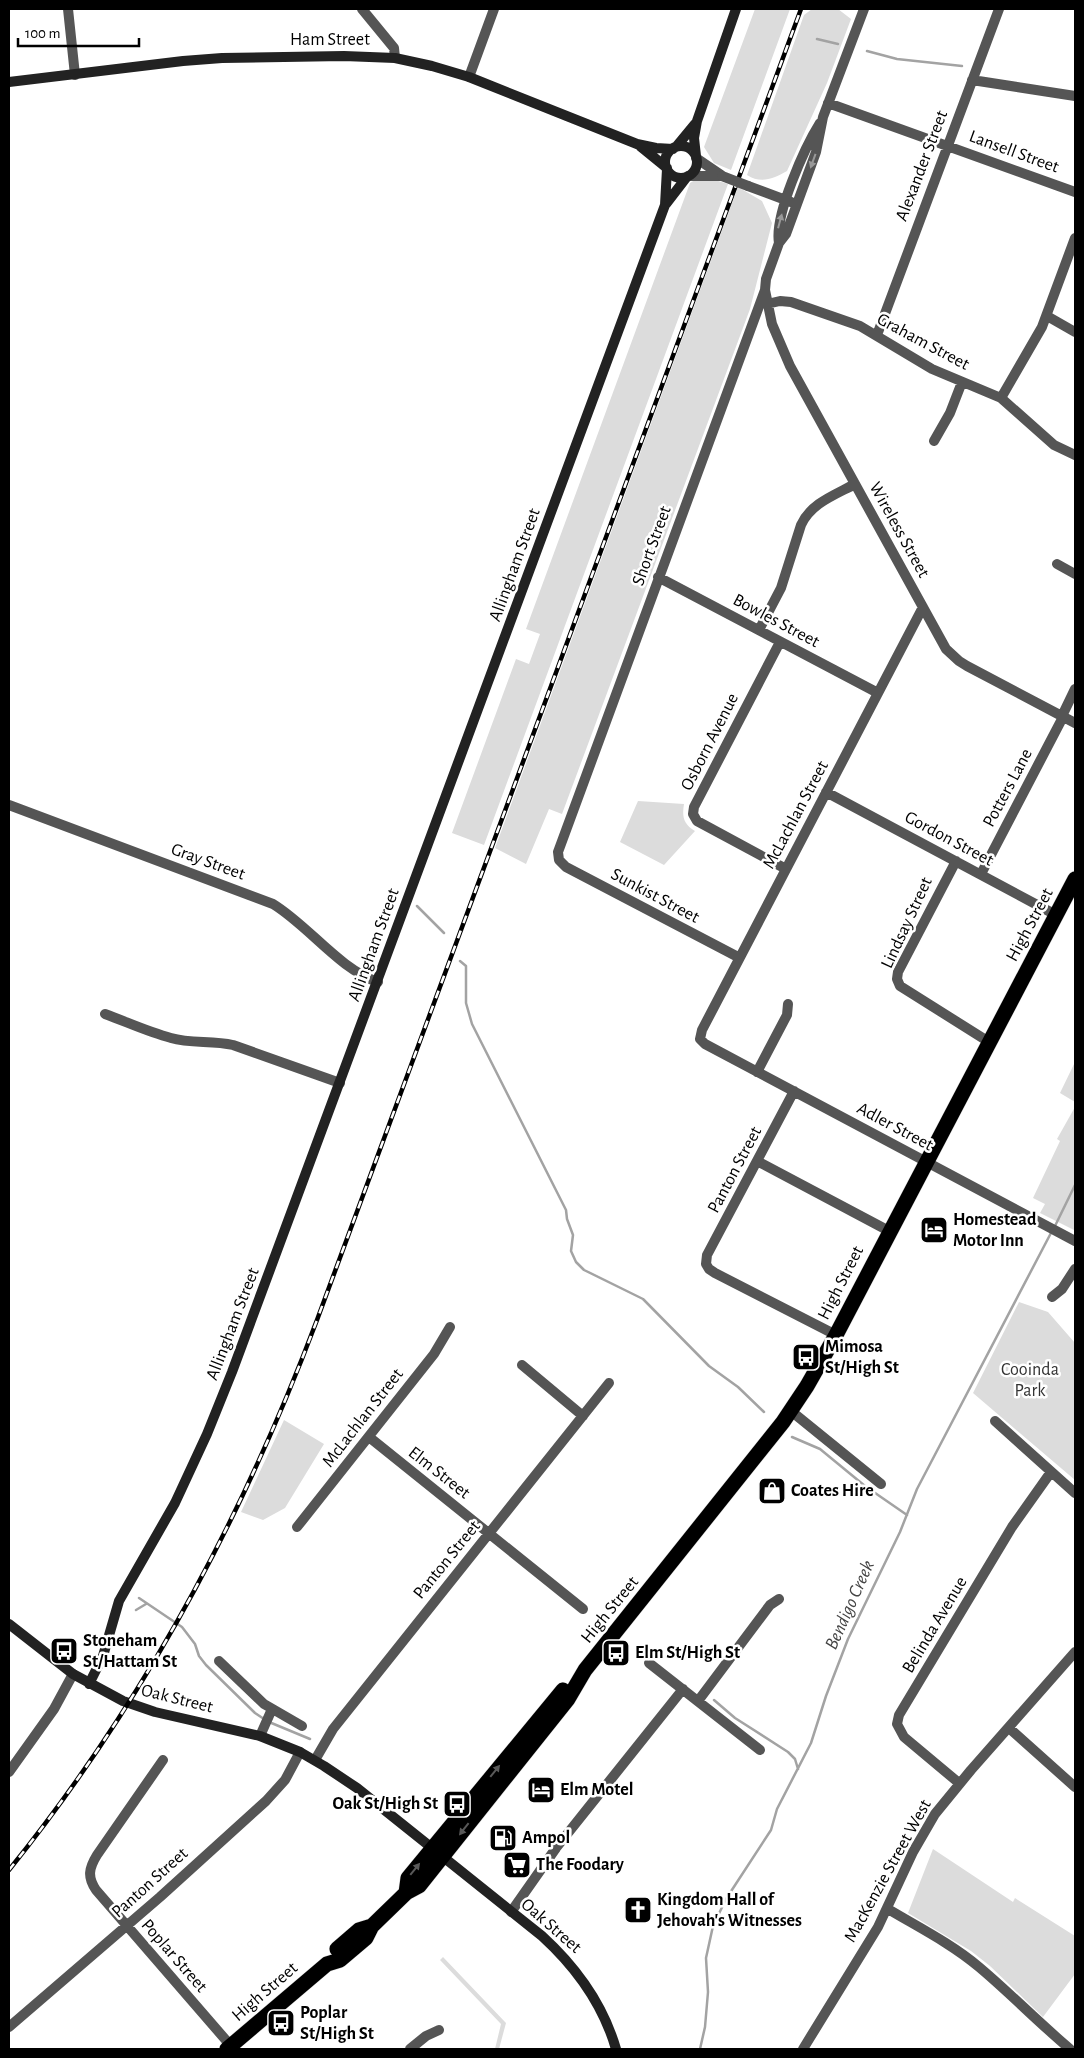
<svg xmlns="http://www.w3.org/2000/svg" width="1084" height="2058" font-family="'Alegreya Sans',sans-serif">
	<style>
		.green { fill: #dcdcdc }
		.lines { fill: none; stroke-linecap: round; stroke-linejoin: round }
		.stream { stroke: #a3a3a3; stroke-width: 2.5 }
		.highway-casing { stroke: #dbdbdb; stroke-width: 16 }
		.street { stroke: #555; stroke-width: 10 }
		.secondary { stroke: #222; stroke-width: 10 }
		.highway { stroke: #000; stroke-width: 15 }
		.rail-casing { stroke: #000; stroke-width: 4.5 }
		.rail { stroke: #fff; stroke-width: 2.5; stroke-dasharray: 8; stroke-linecap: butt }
		.street-bridge { stroke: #555; stroke-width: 10 }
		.oneway { fill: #999 }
		.oneway2 { fill: #595959 }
		.labels { text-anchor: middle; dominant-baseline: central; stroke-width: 5; stroke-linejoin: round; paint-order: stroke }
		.street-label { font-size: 18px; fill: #000; stroke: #fff }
		.poi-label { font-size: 18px; font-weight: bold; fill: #000; stroke: #fff; text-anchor: start }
		.park-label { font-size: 18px; fill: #333; stroke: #fff }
		.water-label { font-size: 19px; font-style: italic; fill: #444; stroke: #fff }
	</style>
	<rect width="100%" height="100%" fill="#fff"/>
	<path class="green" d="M755 9H790L731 170 714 163 704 147Z
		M812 9H838L851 19 827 83 787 171C773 179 761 184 747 175L804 15Z
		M695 180H715L728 184 484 845 452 833 516 659 529 664 540 634 526 629 690 183Z
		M738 187 762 201 772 223 750 309 562 814 549 809 526 864 495 848Z
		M638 801 684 804C682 816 683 824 695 831L664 865 620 842Z
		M1075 1062V1102L1060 1093Z
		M1075 1107V1228L1074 1230 1040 1213 1045 1204 1033 1198 1060 1141 1057 1139Z
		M1019 1302 1048 1312 1075 1343V1480L973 1393Z
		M284 1420 324 1444 285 1508 263 1520 241 1512Z
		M933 1849 1013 1902 1015 1898 1075 1936V1974L1043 2017 990 1966 971 1951 908 1913Z
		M443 1957 506 2023 499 2049H495L501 2024 440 1960Z"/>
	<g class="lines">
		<path class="stream" d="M817 39 838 44
			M867 51 897 59 962 66
			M417 906 444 933
			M460 961 466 966V1003L472 1024 566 1210 567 1219 573 1235 571 1251 576 1262 584 1270 643 1299 709 1366 738 1387 764 1412
			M1055 1226 1075 1185
			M792 1437 820 1449 865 1486 907 1515
			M139 1598 182 1627 195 1644 199 1656 206 1665 255 1713 264 1719
			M136 1610 146 1604
			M714 1700 735 1718 788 1752 795 1759 798 1769
			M269 1722 310 1739
			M700 2049 705 2027 708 1992 706 1958 713 1926 726 1899 771 1830 777 1809 811 1743 826 1696 848 1639 900 1532 917 1489 1052 1231"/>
		<defs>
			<path id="highway" d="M406 1893 408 1878 563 1690
				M337 1949 359 1930 372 1926
				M227 2049 327 1964 340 1960 366 1938 372 1926 406 1893 419 1886 568 1699 585 1670 783 1422 807 1386 836 1335 1075 879"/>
		</defs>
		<use href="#highway" class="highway-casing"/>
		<path class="street" d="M68 9 75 75
			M362 9 394 48 395 58
			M469 77 494 9
			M972 80 1075 96
			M828 103 1075 192
			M696 158 721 175
			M688 176H722
			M748 186 791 202
			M779 243C774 215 805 147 820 123
			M765 290 772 324 790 366 946 649 959 661 967 666 1075 723
			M767 304 780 301 791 302 860 326 932 369 1001 398 1054 445 1075 455
			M1047 316 1075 332
			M877 335 999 9
			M1001 398 1042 327 1075 238
			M934 441 950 413 962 382
			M1057 564 1075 574
			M658 577 878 693
			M923 607 702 1030 700 1039 705 1044 1075 1241
			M759 630 781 588 801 525C811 503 835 495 855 484
			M780 642 694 807 693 814 697 821 786 869
			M1062 716 1075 689
			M826 792 1056 915
			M9 805 273 904C309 926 339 969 378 982
			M956 861 898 972 897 979 900 986 989 1042
			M981 874 1063 717
			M738 957 566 867 559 860 558 852 765 290 766 279 779 243 786 234 816 152 823 117 864 9
			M105 1014C127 1022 148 1032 171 1038 191 1044 212 1040 233 1045L340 1083
			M757 1072 787 1015 788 1004
			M794 1091 707 1255 706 1264 709 1269 715 1273 836 1335
			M757 1161 889 1231
			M1052 1297 1062 1289 1075 1269
			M522 1365 583 1416
			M791 1411 881 1484
			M995 1421 1075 1493
			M369 1437 583 1609
			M297 1527 434 1354 450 1327
			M219 1661 264 1704 302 1726
			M649 1663 760 1750
			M698 1701 770 1605 779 1599
			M1009 1728 1075 1787
			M260 1736 272 1709
			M163 1760 97 1855C89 1868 87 1877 96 1890L231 2046
			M315 1760 333 1729 609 1383
			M9 1772 54 1709 73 1674
			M959 1783 904 1737 897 1724 899 1715 1012 1527 1051 1472
			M888 1909C918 1927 952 1944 979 1967 1010 1993 1039 2023 1070 2049
			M511 1912 556 1848 683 1689
			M9 2027 160 1897 266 1801 285 1780 300 1752
			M410 2049 426 2036 439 2030
			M803 2049 878 1927 913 1852 935 1814 971 1770 1075 1652"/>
		<path class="secondary" d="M9 82 183 61 222 58 344 56 395 58 432 66 469 77 637 144 656 148 673 149
			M640 146 667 168
			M665 162a16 16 0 1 1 32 0a16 16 0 1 1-32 0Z
			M676 147 695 124
			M696 156 694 138 697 121 736 9
			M666 204 686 178
			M9 1624 73 1674 123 1701 155 1712 260 1736 300 1752 324 1766 357 1788 542 1936C577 1968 603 2004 616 2049
			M89 1684 103 1656 119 1601 175 1503 207 1434 232 1372 665 205 667 169"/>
		<use href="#highway" class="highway"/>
		<defs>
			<path id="rail" d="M9 1870C142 1705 243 1517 317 1320L801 9"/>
		</defs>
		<use href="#rail" class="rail-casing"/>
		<use href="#rail" class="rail"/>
		<path class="street-bridge" d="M722 176 748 186"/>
	</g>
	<defs><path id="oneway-solid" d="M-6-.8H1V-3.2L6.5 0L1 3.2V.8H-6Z" transform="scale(1.25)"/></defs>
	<g class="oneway">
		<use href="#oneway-solid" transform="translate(813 161) rotate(110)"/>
		<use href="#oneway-solid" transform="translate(780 221) rotate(-75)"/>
	</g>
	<g class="oneway2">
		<use href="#oneway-solid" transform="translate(495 1771) rotate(-51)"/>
		<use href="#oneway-solid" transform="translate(464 1829) rotate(128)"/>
		<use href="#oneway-solid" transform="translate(415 1869) rotate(-51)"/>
	</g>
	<defs>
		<symbol id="hotel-square" viewBox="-11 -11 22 22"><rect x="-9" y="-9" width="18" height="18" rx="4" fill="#000" stroke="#fff"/><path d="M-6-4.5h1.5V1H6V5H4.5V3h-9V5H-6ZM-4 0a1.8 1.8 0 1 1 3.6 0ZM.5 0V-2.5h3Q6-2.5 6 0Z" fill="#fff"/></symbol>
		<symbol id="bus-square" viewBox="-11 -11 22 22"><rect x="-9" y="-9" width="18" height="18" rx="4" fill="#000" stroke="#fff"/><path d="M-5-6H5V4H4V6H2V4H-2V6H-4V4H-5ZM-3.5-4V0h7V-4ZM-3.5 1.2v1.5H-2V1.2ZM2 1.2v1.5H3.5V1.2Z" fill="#fff"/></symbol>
		<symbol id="shop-square" viewBox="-11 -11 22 22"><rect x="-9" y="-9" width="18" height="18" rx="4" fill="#000" stroke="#fff"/><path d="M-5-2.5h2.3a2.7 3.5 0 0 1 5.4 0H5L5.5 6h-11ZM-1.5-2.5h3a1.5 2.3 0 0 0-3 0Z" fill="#fff"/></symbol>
		<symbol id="fuel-square" viewBox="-11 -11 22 22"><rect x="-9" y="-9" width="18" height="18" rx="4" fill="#000" stroke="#fff"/><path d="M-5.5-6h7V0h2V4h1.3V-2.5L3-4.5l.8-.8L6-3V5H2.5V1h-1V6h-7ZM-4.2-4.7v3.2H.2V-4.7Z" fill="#fff"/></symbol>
		<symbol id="supermarket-square" viewBox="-11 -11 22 22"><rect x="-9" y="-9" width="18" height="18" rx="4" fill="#000" stroke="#fff"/><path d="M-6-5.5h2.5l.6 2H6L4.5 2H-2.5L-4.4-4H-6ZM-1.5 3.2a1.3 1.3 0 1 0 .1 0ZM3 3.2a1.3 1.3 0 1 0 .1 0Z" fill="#fff"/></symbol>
		<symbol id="church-square" viewBox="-11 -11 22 22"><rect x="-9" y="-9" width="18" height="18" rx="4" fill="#000" stroke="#fff"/><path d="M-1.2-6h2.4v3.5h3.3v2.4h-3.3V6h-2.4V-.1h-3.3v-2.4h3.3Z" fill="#fff"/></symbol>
	</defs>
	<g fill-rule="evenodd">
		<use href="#hotel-square" x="918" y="1214" width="32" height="32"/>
		<use href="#bus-square" x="790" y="1341" width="32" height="32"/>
		<use href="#shop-square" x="756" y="1475" width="32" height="32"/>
		<use href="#bus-square" x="48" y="1635" width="32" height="32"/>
		<use href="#bus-square" x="600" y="1637" width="32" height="32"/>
		<use href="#hotel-square" x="525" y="1774" width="32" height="32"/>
		<use href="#bus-square" x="441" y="1788" width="32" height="32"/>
		<use href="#fuel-square" x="487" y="1822" width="32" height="32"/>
		<use href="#supermarket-square" x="501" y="1849" width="32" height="32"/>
		<use href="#church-square" x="622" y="1894" width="32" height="32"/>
		<use href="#bus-square" x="265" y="2007" width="32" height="32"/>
	</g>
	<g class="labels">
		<g class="street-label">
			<text x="330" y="40">Ham Street</text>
			<text transform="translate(1014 152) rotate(20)">Lansell Street</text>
			<text transform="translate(922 166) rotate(-69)">Alexander Street</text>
			<text transform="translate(923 342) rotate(28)">Graham Street</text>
			<text transform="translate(899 530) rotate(61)">Wireless Street</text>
			<text transform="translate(652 546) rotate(-70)">Short Street</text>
			<text transform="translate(515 565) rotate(-70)">Allingham Street</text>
			<text transform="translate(776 621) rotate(28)">Bowles Street</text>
			<text transform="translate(710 742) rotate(-63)">Osborn Avenue</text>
			<text transform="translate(1008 788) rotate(-62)">Potters Lane</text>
			<text transform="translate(796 815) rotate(-62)">McLachlan Street</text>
			<text transform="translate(949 839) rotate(28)">Gordon Street</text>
			<text transform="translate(208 862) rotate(20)">Gray Street</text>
			<text transform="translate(655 896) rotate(28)">Sunkist Street</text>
			<text transform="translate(907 923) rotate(-65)">Lindsay Street</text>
			<text transform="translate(1030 925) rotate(-62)">High Street</text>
			<text transform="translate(374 945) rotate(-70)">Allingham Street</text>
			<text transform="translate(895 1127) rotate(28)">Adler Street</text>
			<text transform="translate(735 1170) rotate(-62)">Panton Street</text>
			<text transform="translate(841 1283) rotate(-63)">High Street</text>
			<text transform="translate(233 1324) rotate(-69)">Allingham Street</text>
			<text transform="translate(363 1418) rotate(-52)">McLachlan Street</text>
			<text transform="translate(439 1473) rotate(38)">Elm Street</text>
			<text transform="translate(447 1560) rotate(-51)">Panton Street</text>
			<text transform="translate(610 1610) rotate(-51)">High Street</text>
			<text transform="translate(935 1625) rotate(-59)">Belinda Avenue</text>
			<text transform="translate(177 1699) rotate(14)">Oak Street</text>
			<text transform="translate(888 1871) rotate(-61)">MacKenzie Street West</text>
			<text transform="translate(150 1883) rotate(-42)">Panton Street</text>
			<text transform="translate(551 1926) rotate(41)">Oak Street</text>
			<text transform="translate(174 1956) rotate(49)">Poplar Street</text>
			<text transform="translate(265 1992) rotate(-41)">High Street</text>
		</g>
		<g class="poi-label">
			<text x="953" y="1220">Homestead<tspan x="953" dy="21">Motor Inn</tspan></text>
			<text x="825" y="1347">Mimosa<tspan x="825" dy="21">St/High St</tspan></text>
			<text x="791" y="1491">Coates Hire</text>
			<text x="83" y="1641">Stoneham<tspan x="83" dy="21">St/Hattam St</tspan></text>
			<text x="635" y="1653">Elm St/High St</text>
			<text x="560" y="1790">Elm Motel</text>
			<text x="438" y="1804" text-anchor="end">Oak St/High St</text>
			<text x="522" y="1838">Ampol</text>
			<text x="536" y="1865">The Foodary</text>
			<text x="657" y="1900">Kingdom Hall of<tspan x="657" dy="21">Jehovah's Witnesses</tspan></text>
			<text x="300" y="2013">Poplar<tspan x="300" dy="21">St/High St</tspan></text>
		</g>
		<g class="park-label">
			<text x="1030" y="1370">Cooinda<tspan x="1030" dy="21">Park</tspan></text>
		</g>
		<g class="water-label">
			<text transform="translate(850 1605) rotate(-66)">Bendigo Creek</text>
		</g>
	</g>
	<rect width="1084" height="2058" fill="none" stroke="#000000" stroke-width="20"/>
	<path d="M18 38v8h121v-8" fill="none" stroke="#000000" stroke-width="2.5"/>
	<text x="25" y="38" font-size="15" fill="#000000" stroke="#ffffff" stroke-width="4" paint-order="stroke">100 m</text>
</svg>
